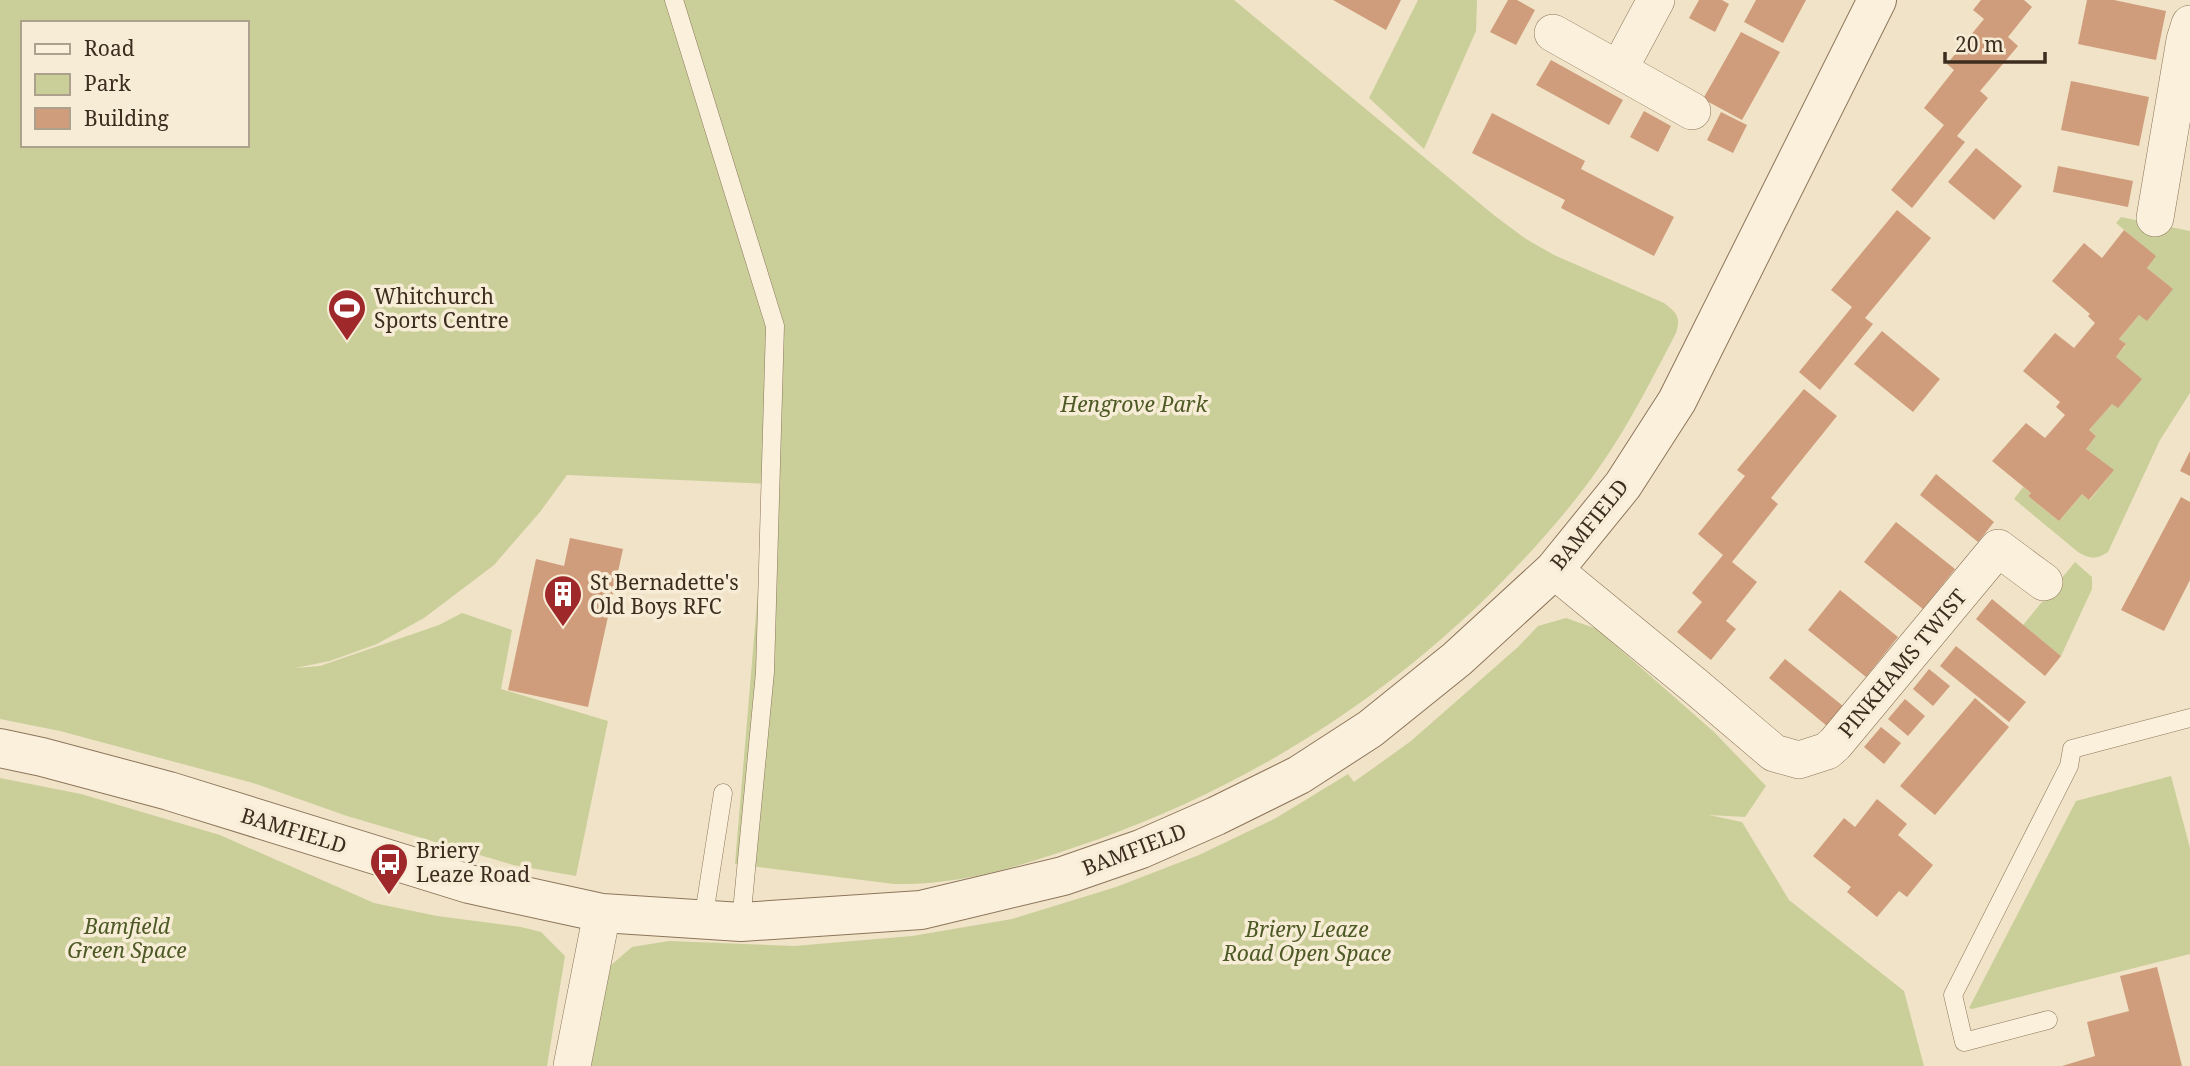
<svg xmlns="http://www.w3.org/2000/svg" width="2190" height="1066" font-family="'Noto Serif',serif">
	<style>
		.green { fill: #cacf9a; fill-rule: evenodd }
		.building { fill: #d09d7c }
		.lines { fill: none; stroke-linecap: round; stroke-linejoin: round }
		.service-casing { stroke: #8d755b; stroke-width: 19 }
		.minor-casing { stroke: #8d755b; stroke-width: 38 }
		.tertiary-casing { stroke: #8d755b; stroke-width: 40 }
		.service { stroke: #faf0db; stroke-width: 18 }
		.minor { stroke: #faf0db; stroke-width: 37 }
		.tertiary { stroke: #faf0db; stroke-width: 38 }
		.labels { text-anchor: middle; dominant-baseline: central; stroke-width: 7; stroke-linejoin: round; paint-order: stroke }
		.poi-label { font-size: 21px; fill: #3d2d1f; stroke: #f7edd7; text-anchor: start }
		.park-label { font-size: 21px; font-style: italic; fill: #4e5a25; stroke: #f7edd7 }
		.street-label { font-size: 21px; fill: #3d2d1f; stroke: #f7edd7 }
	</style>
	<rect width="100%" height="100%" fill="#f0e3c7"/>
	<path class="green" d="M0 0H1234L1495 216 1526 239 1554 255 1664 303C1677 313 1681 317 1676 333 1653 377 1631 421 1603 462 1570 510 1531 553 1490 594 1378 704 1246 786 1099 839 1033 862 964 886 894 884L735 864 767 484 567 475 540 512 494 565 424 618 377 644 330 661 295 668 320 666 439 625 462 613 512 630 501 689 608 721 576 876 513 865 347 816 253 783 60 731 0 719ZM23 23H247V145H23Z
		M1418 0H1477L1476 31 1424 149 1369 98Z
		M2121 217 2190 231V393L2160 440 2108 552C2096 560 2090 559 2078 552L2014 499 2023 487 2031 493 2028 496 2059 521 2082 494 2090 500 2113 471 2086 449 2096 436 2089 430 2112 404 2118 407 2116 357 2126 345 2119 339 2139 315 2172 289 2147 268 2155 256 2116 223Z
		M2075 562 2092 577V589L2061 656 2023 625Z
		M1566 618 1597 629 1714 732 1766 786 1745 817 1709 815 1742 822 1789 900 1904 991 1924 1066H590L610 966 632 947 669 941 794 946 912 936 1012 919 1116 887 1199 855 1276 818 1348 774 1354 782 1411 741 1518 647 1538 626Z
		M2171 776 2190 848V954L1972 1009 1969 1008 2076 801Z
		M0 778 81 794 220 835 374 903 437 916 521 927 541 932 565 956 547 1066H0Z"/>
	<path class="building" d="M1333 0H1401L1386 30Z
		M1508 0H1517L1535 10 1516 45 1490 32Z
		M1699 0H1722L1729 4 1715 32 1689 18Z
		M1756 0H1806L1783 43 1744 22Z
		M1981 0H2024L2032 7 2008 37 2018 46 1980 91 1988 98 1957 136 1965 142 1912 208 1891 190 1944 125 1924 108 1954 70 1947 64 1984 19 1973 10Z
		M2087 0H2114L2166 11 2156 60 2078 44Z
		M1741 32 1780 52 1742 120 1703 99Z
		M1551 60 1623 100 1609 125 1536 85Z
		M2071 81 2149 97 2139 146 2061 130Z
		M1644 111 1671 126 1658 152 1630 137Z
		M1721 112 1747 125 1733 153 1707 140Z
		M1492 113 1585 161 1581 169 1674 217 1654 256 1561 208 1565 200 1472 153Z
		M1976 148 2022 186 1994 220 1948 182Z
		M2058 166 2133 181 2128 207 2053 192Z
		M1897 210 1931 238 1865 318 1873 324 1820 390 1799 372 1852 307 1831 290Z
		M2124 230 2156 256 2147 268 2173 289 2147 321 2139 315 2119 339 2126 344 2116 357 2142 379 2118 408 2112 404 2089 430 2096 436 2086 449 2114 470 2089 500 2082 494 2059 521 2028 496 2031 493 1992 461 2026 423 2045 438 2065 415 2056 407 2060 402 2023 371 2055 333 2074 348 2095 323 2088 316 2090 314 2052 281 2084 243 2102 258Z
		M1882 331 1940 379 1913 412 1854 364Z
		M1804 389 1837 416 1771 498 1778 504 1732 562 1757 582 1726 621 1736 629 1711 660 1677 632 1702 602 1692 593 1723 555 1698 534 1745 476 1737 470Z
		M2190 451V476L2180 471Z
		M1936 474 1994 522 1978 542 1920 495Z
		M2181 497 2190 502V580L2164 631 2121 610Z
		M1896 522 1955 569 1923 609 1864 562Z
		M570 538 623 549 588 707 508 690 536 559 564 566Z
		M1840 590 1898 637 1866 677 1808 630Z
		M1992 599 2061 656 2045 676 1976 619Z
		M1956 646 2026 702 2009 722 1940 666Z
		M1785 659 1843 706 1827 726 1769 678Z
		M1929 669 1950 686 1933 706 1913 689Z
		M1975 698 2009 727 1935 815 1900 786Z
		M1905 699 1925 716 1908 736 1888 719Z
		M1881 727 1901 743 1884 764 1864 747Z
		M1877 799 1907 824 1898 835 1933 865 1907 897 1899 891 1877 917 1847 892 1851 887 1813 856 1844 818 1855 827Z
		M2157 967 2182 1066H2062L2095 1056 2087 1022 2129 1011 2120 976Z"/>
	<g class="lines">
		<defs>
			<path id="service" d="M674 0 775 326 765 672 741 922
				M703 921 723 793
				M2048 1020 1964 1042 1953 995 2069 766 2072 749 2190 718"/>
			<path id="minor" d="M1553 33 1692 111
				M1619 69 1656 0
				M2155 218 2185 40 2190 24
				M1554 570 1694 685 1774 753 1799 760 1827 751 1835 744 1998 548 2044 582
				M572 1066 602 913"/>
			<path id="tertiary" d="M0 748 42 757 169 791 469 884 602 913 741 922 921 910 1063 876 1141 849 1216 816 1299 775 1370 729 1457 659 1554 570 1623 485 1677 401 1877 0"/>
		</defs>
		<use href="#service" class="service-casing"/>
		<use href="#minor" class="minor-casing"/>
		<use href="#tertiary" class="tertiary-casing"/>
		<use href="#service" class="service"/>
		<use href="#minor" class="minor"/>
		<use href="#tertiary" class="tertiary"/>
	</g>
	<defs>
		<symbol id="stadium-pin" viewBox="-11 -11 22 30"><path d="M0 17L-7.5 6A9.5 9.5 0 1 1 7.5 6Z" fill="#9f282b" stroke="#f7edd7"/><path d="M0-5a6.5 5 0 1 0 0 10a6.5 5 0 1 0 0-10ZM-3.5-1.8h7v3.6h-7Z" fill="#fff"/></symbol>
		<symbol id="building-pin" viewBox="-11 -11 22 30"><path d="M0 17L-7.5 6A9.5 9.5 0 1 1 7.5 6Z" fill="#9f282b" stroke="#f7edd7"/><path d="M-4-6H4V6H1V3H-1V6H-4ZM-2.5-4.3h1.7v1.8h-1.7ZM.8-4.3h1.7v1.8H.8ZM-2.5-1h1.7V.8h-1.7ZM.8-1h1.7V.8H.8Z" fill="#fff"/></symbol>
		<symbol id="bus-pin" viewBox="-11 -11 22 30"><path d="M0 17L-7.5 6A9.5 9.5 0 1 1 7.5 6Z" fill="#9f282b" stroke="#f7edd7"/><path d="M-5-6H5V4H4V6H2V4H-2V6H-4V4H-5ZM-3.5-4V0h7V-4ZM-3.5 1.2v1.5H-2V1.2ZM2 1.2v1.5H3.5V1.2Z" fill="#fff"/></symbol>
	</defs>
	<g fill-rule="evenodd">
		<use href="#stadium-pin" x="325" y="286" width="44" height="60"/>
		<use href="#building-pin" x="541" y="572" width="44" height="60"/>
		<use href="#bus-pin" x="367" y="840" width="44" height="60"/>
	</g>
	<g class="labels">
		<g class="poi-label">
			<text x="374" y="296">Whitchurch<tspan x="374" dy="24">Sports Centre</tspan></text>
			<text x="590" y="582">St Bernadette's<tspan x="590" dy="24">Old Boys RFC</tspan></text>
			<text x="416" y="850">Briery<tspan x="416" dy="24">Leaze Road</tspan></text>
		</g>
		<g class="park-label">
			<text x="1134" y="404">Hengrove Park</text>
			<text x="127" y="926">Bamfield<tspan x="127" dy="24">Green Space</tspan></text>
			<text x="1307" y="929">Briery Leaze<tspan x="1307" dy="24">Road Open Space</tspan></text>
		</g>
		<g class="street-label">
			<text transform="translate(1589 524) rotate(-51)">BAMFIELD</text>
			<text transform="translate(1902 663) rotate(-50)">PINKHAMS TWIST</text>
			<text transform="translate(294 830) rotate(17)">BAMFIELD</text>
			<text transform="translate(1134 849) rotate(-21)">BAMFIELD</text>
		</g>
	</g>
	<rect x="21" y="21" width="228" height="126" fill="#f7edd7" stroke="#ada08d" stroke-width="2"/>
	<rect x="35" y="44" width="35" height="10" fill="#faf0db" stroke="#ada08d" stroke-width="2"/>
	<text x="84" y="56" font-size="21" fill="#3d2d1f">Road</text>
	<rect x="35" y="74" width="35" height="21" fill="#cacf9a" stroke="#ada08d" stroke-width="2"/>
	<text x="84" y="91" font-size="21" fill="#3d2d1f">Park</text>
	<rect x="35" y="108" width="35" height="21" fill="#d09d7c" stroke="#ada08d" stroke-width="2"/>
	<text x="84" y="126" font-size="21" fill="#3d2d1f">Building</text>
	<path d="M1945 52v10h100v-10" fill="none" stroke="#3d2d1f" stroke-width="3.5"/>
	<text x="1955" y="52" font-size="21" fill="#3d2d1f" stroke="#f7edd7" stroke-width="5" paint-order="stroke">20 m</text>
</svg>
